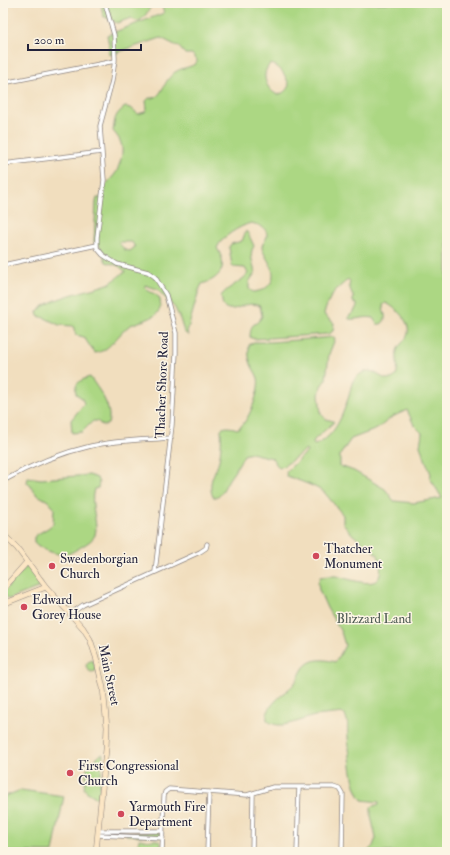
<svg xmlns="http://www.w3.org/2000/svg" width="450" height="855" font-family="'IM FELL Double Pica',serif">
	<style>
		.green { fill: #acd783; stroke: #677c5f; fill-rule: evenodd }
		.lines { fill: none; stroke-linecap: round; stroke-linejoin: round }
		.street-casing { stroke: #8a807c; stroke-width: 5 }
		.secondary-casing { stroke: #8a807c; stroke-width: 6 }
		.street { stroke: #fff; stroke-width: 3.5 }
		.secondary { stroke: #fce6c4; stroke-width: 5 }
		.poi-dot { fill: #d1495b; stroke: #fcf5e5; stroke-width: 1.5 }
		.labels { text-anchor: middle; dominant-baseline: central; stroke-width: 3; stroke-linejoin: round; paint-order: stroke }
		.street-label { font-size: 13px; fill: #22223b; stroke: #fcf5e5 }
		.poi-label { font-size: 13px; fill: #22223b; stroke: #fcf5e5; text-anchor: start }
		.park-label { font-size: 13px; fill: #4b5851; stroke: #fcf5e5 }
	</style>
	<rect width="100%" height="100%" fill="#fcf5e5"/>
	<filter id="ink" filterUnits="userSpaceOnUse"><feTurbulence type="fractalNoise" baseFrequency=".025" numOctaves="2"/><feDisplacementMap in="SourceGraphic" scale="8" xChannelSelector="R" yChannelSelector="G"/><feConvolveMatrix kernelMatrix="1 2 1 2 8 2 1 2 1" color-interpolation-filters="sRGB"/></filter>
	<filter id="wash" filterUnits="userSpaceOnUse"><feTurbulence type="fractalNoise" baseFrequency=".012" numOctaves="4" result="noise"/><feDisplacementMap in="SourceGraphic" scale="16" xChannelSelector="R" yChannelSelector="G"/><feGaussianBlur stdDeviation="0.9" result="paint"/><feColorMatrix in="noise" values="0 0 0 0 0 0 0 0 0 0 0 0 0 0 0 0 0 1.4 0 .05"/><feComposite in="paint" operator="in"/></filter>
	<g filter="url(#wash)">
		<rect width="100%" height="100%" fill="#f1debe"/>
		<path class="green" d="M101 3H447V852H367L373 846 376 838 371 816V807L379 804V802L362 800C351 786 350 755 348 737 347 729 349 722 345 715 341 712 338 714 333 714 327 715 321 715 315 716 301 719 279 732 267 720 265 705 285 694 294 684 301 676 301 665 313 661 320 659 328 660 335 662L339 657 345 645 341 632 327 608 319 590 318 583 320 577C326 576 331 576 336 576 346 578 369 587 377 580 383 574 380 562 378 555L352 534 343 523V515L324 492 313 486 287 476 286 472 288 470 307 452 306 450C297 455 289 464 279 468L272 458 251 453 244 455 234 472 229 479 221 494 218 497H213C206 480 218 471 220 455 221 447 222 438 221 429 225 426 232 427 237 429 248 425 261 389 258 378 256 372 251 367 250 361 248 356 249 350 249 345L254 342H271L334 337 335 339 329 354 326 379 321 386 319 395 321 414 326 419 333 421 334 422 314 440 313 444 315 445C336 436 342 416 349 396 350 392 351 385 353 381 355 378 359 375 362 373 375 366 380 381 391 379 402 376 395 359 397 351 399 344 407 340 408 333 411 322 395 307 386 303L383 305C383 312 389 319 381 324H377L373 318C365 316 357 320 349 319L348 317 354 312 357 306V304L353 302V296L349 286 350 281 348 279C343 285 338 287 334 292 329 298 327 306 324 313L325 316 334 323 333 331 329 334 254 339 250 337C251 319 256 328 262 316L260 306C242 299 235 316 223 306L221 296C227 287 245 280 248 273L245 268 233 267 232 266 229 247 231 244 242 241 246 231 248 233 254 246C248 255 254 263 255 273L249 282V289L253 292C260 291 265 290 270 284 279 271 265 259 262 248 262 243 264 243 266 239 270 229 260 225 251 223 240 226 221 237 217 248 228 266 222 278 202 284L199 290 187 332 189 336 184 332 180 319 175 308 157 289 145 285V288C152 295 163 293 160 308 157 320 139 320 129 326 119 333 109 352 95 353L91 348 84 337 76 335 73 326 59 325 45 318 38 316 37 312C50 297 89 291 108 284 114 282 118 275 126 272L119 266 106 262 100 246 94 242 96 202 97 198H101C103 185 108 183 115 174 118 171 118 166 120 163 124 149 123 142 113 131 115 119 114 115 125 107L131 108 138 114 145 112 147 108 146 101 149 98C161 100 163 84 170 77 172 75 174 72 177 71 183 67 192 68 197 62V60L192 54H185L179 47 161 38 109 55V45L107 35 164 13 162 7 158 5C155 5 153 6 151 7 146 13 141 27 131 18L117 23 103 16ZM270 64C280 65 286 76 289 85 287 90 284 93 278 95 266 90 260 74 270 64ZM118 242H132L135 247 130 251 125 250ZM407 410 414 425 422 433 420 446 431 474 430 478 442 498 414 503 394 501 385 489 354 471 340 466V455L351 439 377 429 392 417Z
			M90 377C99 390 113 407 108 424L103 426 97 421H93L82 432 72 433 71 420 84 404 82 398 76 394C74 383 80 380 90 377Z
			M89 475 97 478 99 483 98 488 94 489C89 505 99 523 95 535 93 540 86 544 81 547 77 549 72 553 67 554 57 556 40 549 34 542V537C39 532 47 530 53 524L54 508 48 501 36 494 30 485 27 483 28 477 41 479Z
			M26 567H28L41 584 40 587 9 599C5 597 4 595 4 591Z
			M93 660 96 671 91 672 87 669 86 665 88 662Z
			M101 754H103L99 796 97 798 86 791 84 788 87 768Z
			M21 790 64 796 53 852H11L3 850V797Z
			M158 832 161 833 160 837 126 835 127 833Z
			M139 839C141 839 143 840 145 840 151 842 156 837 161 843V849H153L152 847 140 846 139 851H141L137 852Z"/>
	</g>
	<g filter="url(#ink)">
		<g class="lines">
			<defs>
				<path id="street" d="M105 3 114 35 115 59 112 81 100 126 104 180 97 237V248L103 255 117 264 148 272 155 277 166 295 176 333V353L172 425 155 572
					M3 83 115 61
					M3 164 102 152
					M3 265 97 245
					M3 481C31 465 60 453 91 446 117 440 144 440 171 438
					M3 597 6 603
					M70 614 83 605 200 552 206 548 207 544
					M98 831H163
					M98 835 163 838
					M162 852 164 796 165 792 169 789 247 795 273 787H334L340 789 343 794 342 852
					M207 852 209 792
					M252 852 253 794
					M297 852 299 787"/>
				<path id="secondary" d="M3 534 17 548 46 587 83 628 90 639 96 657 103 688 107 727 106 749 96 852
					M3 589 27 562
					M3 604 46 587"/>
			</defs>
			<use href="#street" class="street-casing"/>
			<use href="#secondary" class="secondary-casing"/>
			<use href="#street" class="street"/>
			<use href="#secondary" class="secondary"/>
		</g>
	</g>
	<g class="poi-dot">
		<circle cx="316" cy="556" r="4"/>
		<circle cx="52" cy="566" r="4"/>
		<circle cx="24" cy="607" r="4"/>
		<circle cx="70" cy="773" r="4"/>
		<circle cx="121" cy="814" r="4"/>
	</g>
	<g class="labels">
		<g class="street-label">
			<text transform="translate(162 385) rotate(-88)">Thacher Shore Road</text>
			<text transform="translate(109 675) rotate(78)">Main Street</text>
		</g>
		<g class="poi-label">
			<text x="324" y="549">Thatcher<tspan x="324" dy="15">Monument</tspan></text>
			<text x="60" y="559">Swedenborgian<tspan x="60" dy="15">Church</tspan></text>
			<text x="32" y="600">Edward<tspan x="32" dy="15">Gorey House</tspan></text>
			<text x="78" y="766">First Congressional<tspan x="78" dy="15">Church</tspan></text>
			<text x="129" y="807">Yarmouth Fire<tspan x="129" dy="15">Department</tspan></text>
		</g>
		<g class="park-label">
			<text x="374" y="619">Blizzard Land</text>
		</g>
	</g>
	<rect width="450" height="855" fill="none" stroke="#fcf5e5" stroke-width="16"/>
	<path d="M28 44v6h113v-6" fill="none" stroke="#22223b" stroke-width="2"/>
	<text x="34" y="44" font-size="12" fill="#22223b" stroke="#fcf5e5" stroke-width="3" paint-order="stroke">200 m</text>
</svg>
